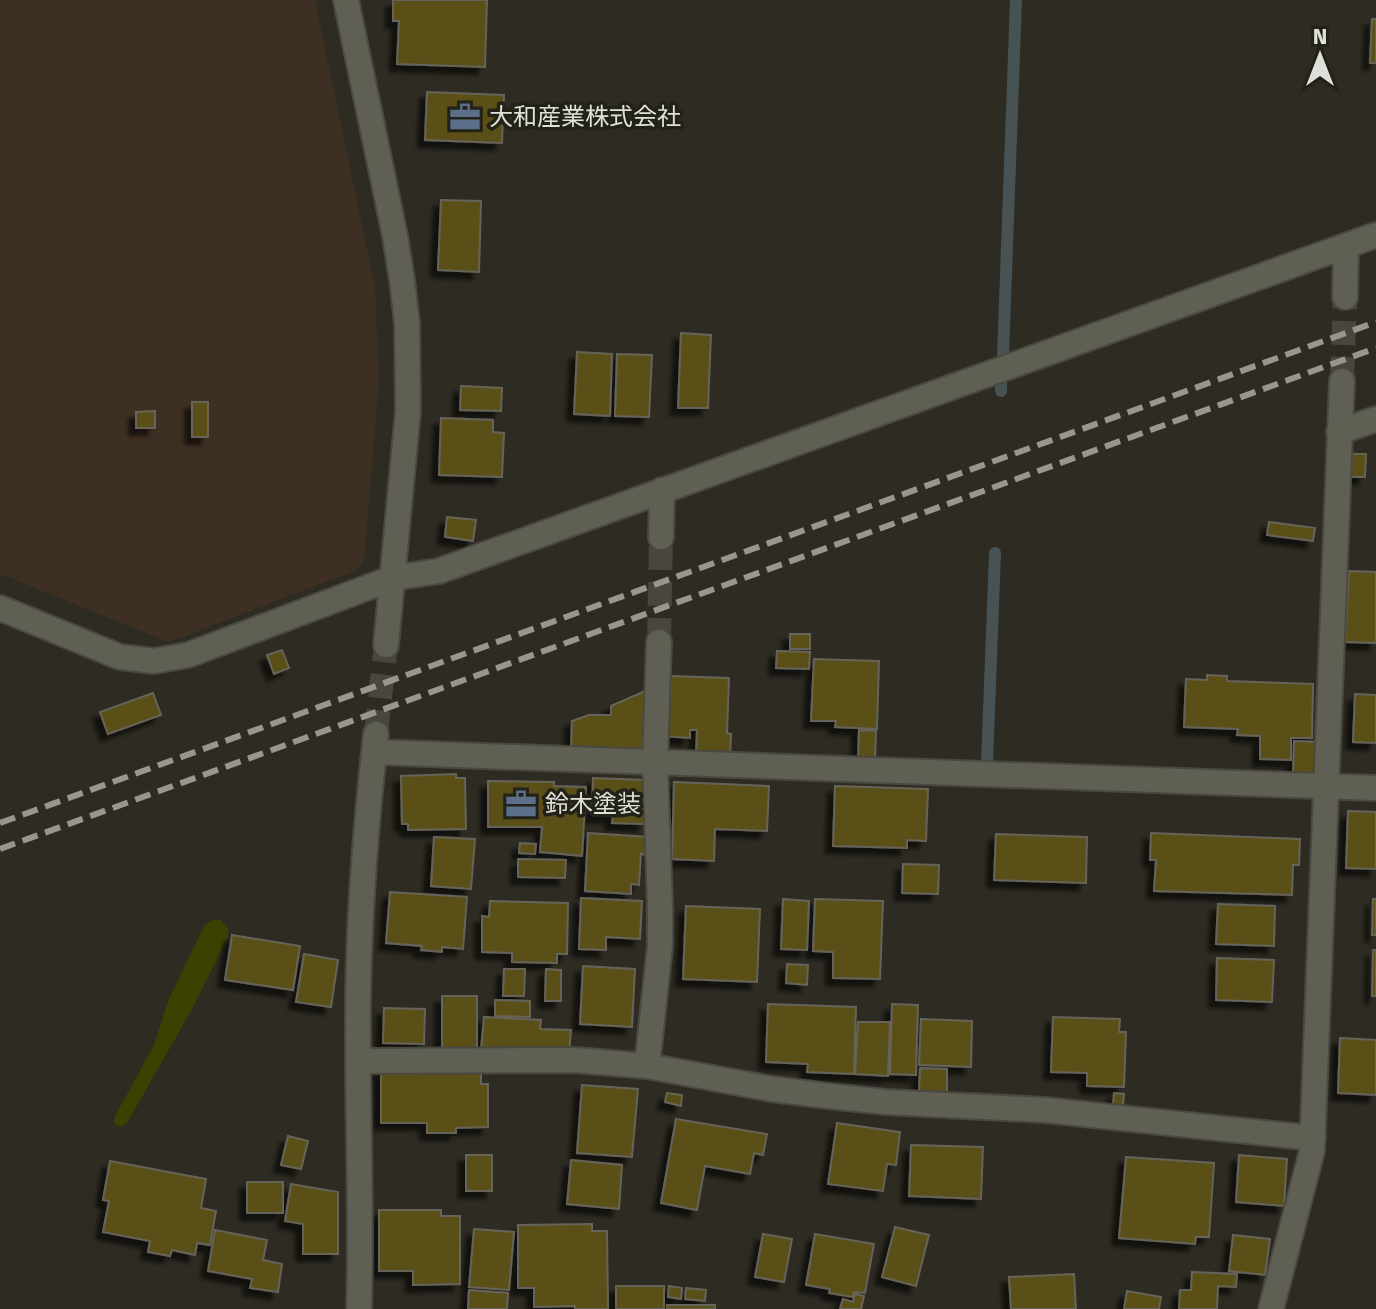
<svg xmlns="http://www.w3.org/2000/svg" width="1376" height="1309" font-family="'Fira Sans','Noto Sans JP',sans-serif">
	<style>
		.industrial { fill: #3e2f23 }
		.green { fill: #3c4000 }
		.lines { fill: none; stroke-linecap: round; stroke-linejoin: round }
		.stream { stroke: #475254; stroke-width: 12 }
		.building { fill: #5a4f19; stroke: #66645a; stroke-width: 2; filter: url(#shadow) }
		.minor-tunnel { stroke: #48463d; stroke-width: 24; stroke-dasharray: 24 12; stroke-linecap: butt }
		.minor-casing { stroke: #4a4941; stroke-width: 28 }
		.minor { stroke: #605f54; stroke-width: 24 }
		.rail { stroke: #98968f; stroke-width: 6; stroke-dasharray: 16 8; stroke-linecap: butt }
		.labels { text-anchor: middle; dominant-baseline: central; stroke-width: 7; stroke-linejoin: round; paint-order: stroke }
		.poi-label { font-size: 24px; fill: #e0dfd9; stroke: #232219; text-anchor: start }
	</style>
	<defs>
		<filter id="shadow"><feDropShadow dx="-7" dy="7" stdDeviation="2" flood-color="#0009"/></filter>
	</defs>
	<rect width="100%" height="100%" fill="#2d2b22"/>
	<path class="industrial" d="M0 0H315L375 287 379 378 365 551 363 561 357 570 169 642 0 574Z"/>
	<path class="green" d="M212 920H221L228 928V937L191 1011 127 1123 121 1127 114 1123 115 1116 154 1045 168 1001 204 926Z"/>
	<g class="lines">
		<path class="stream" d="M1003 356 1016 0
			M1001 391V382
			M987 763 995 553"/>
	</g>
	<path class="building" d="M393 0H487L485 67 397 64 399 21H393Z
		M1372 19H1376V63H1370Z
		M427 92 504 95 502 143 425 140Z
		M441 200 481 201 479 272 438 270Z
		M681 333 711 335 708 408H678Z
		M577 352 612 354 610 416 574 414Z
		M617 354 652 355 649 417 615 416Z
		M461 386 502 388 501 411 460 410Z
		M192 402H208V437H192Z
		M155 411V428H136V412Z
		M441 418 493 420V432L504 433 502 477 439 475Z
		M1350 454H1366L1365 477H1349Z
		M447 517 476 520 473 541 445 537Z
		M1269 522 1315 528 1313 541 1267 535Z
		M1349 571 1376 572V643L1345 642Z
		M790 634H810V649H790Z
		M282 650 289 668 274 674 267 655Z
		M777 651 810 652 809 669 776 668Z
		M814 659 879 661 877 729 835 727 836 721H811Z
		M1207 675 1227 676V681L1313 684 1312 738H1291V760L1260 759V736L1237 735 1238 729 1184 727 1186 679 1207 680Z
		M671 676 729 678 727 733 731 734 730 758 696 757 697 730H690V738L663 736 664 702H670Z
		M645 691 642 751 571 748 572 721 589 715H611V706Z
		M153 693 161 715 108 734 100 712Z
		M1355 694 1376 695V743L1353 742Z
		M859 730 876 731 875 760H858Z
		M1294 741 1317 742 1315 777 1293 776Z
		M456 774V778H465L466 829 408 830V824H402L401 776Z
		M593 778 646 780 644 824 612 823 613 816 592 815Z
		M488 781 554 782V786L586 787 582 856 540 852 542 827H488Z
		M674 782 769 786 767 831 715 829 714 861 672 859Z
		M835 786 928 789 926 841 907 840V848L833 846Z
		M1348 811 1376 812V869L1346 868Z
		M588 833 648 837 647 855 641 854 639 885 631 884V894L585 891Z
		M1151 833 1300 839 1299 865H1293L1292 895 1154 891 1156 860H1150Z
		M996 834 1087 837 1086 883 994 880Z
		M434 837 475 839 471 889 431 886Z
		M520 843 536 844 535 854 519 853Z
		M518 859 566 860 565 878 518 877Z
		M903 864 939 865 938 894 902 893Z
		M390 892 467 897 463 949 442 947V952L421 950 422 946 386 943Z
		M581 898 642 901 640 939 606 937V950L579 949Z
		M783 899 809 901 807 950 781 949Z
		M815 899 883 901 880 979 833 978V952L813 951Z
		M1373 899H1376V935H1372Z
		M490 901 568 903 567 954H557V963L512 962V953L482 952V916L489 917Z
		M1218 904 1275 906 1274 946 1216 944Z
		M686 906 760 909 757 982 683 979Z
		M232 935 300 946 293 990 225 980Z
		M1373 950H1376V996H1372Z
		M304 954 338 960 331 1007 296 1002Z
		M1217 958 1274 960 1272 1002 1216 1000Z
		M787 964 808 965 807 985 786 983Z
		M583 966 635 969 632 1027 580 1024Z
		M504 969H525L524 996H503Z
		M546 969 561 970V1001H545Z
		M442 996H477V1049H442Z
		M495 1000 530 1001V1017L495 1016Z
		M768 1004 856 1007 854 1074 807 1072 808 1064 766 1062Z
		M892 1004 918 1005 916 1075 890 1074Z
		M384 1008 425 1009 424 1044 383 1043Z
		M484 1017 541 1020 540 1029 571 1030 569 1055 481 1050Z
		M1053 1017 1120 1019 1119 1032H1126L1124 1087 1087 1086V1073L1051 1072Z
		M921 1019 972 1021 971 1067 919 1065Z
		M858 1022H890L888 1076 855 1074Z
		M1340 1038 1376 1040V1095L1338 1093Z
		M381 1067 481 1070V1084H488V1127L456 1128V1133H427V1123H381Z
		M920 1068 947 1069V1093L919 1091Z
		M582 1085 638 1089 632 1157 577 1153Z
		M667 1093 682 1095 681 1106 665 1102Z
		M1114 1093 1124 1094 1123 1106H1113Z
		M676 1119 767 1134 763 1155 754 1153 750 1174 705 1166 697 1210 661 1203Z
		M837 1123 900 1132 896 1165 887 1164 883 1191 828 1184Z
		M288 1136 308 1141 301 1169 281 1165Z
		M911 1145 983 1147 981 1199 909 1196Z
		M466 1155H492V1191H466Z
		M1239 1155 1287 1159 1284 1206 1236 1202Z
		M1126 1157 1214 1163 1209 1237H1196L1195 1244 1119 1238Z
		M571 1160 622 1165 619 1209 567 1204Z
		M110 1161 206 1179 201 1208 216 1211 210 1245 197 1243 195 1255 172 1250 170 1256 148 1252 150 1241 103 1232 109 1201 103 1200Z
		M247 1182H283V1213H247Z
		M291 1184 338 1192V1254H303V1224L285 1221Z
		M379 1210H441V1216H460V1284L413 1285V1271H379Z
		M592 1224V1231H607L608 1309H575V1306L534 1307V1288H518V1225Z
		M895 1227 929 1235 916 1286 882 1277Z
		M474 1229 514 1232 509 1290 469 1287Z
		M215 1230 267 1240 263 1260 282 1264 278 1292 250 1288 252 1279 208 1271Z
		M763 1234 792 1239 784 1282 755 1277Z
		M815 1234 874 1244 865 1293 854 1292 853 1297 829 1293 830 1289 806 1285Z
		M1233 1235 1270 1239 1265 1275 1229 1271Z
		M1192 1272 1237 1274 1236 1287 1218 1286 1217 1309H1179L1180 1290H1191Z
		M1074 1274 1076 1309H1011L1009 1277Z
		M616 1286H664V1309H616Z
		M669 1286 682 1288 681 1299 668 1297Z
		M686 1288 706 1290 705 1301 685 1299Z
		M469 1290 508 1293 507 1309H468Z
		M1127 1291 1161 1297 1159 1309H1124Z
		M855 1294 864 1296 861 1309H840L843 1299 853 1302Z
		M667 1305H715V1309H667Z"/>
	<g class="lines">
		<path class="minor-tunnel" d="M1342 381 1345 297
			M659 642 661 537
			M376 734 386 645"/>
		<defs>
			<path id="minor" d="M346 0 395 236 402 280 407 323 408 411 386 645
				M1345 297 1346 246
				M1339 432 1376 419
				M661 537 662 490
				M0 608 120 657 154 661 188 655 393 578 439 571 1376 235
				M374 752 1376 788
				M359 1061 575 1060 647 1066 772 1089 828 1096 886 1102 1045 1110 1313 1138
				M647 1066 660 946V906L655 762 659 642
				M359 1309C362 1207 357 1105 358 1003 359 913 366 823 376 734
				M1271 1309 1312 1151 1342 381"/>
		</defs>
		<use href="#minor" class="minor-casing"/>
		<use href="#minor" class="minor"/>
		<path class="rail" d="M0 823 1376 322
			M0 849 1376 348"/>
	</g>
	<defs>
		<symbol id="office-bare" viewBox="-9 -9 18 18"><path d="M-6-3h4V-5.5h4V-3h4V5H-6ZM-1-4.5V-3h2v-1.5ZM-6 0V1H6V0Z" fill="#5c6f8a" stroke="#232219" stroke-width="2.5" paint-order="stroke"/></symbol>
	</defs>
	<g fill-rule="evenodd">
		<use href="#office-bare" x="443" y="95" width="44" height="44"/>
		<use href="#office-bare" x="499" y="782" width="44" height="44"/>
	</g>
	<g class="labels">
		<g class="poi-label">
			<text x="489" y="117">大和産業株式会社</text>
			<text x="545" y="804">鈴木塗装</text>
		</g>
	</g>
	<g transform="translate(1320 56)" stroke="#232219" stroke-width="6" paint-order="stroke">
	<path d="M0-6L14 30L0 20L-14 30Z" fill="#e0dfd9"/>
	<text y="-12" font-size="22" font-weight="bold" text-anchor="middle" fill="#e0dfd9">N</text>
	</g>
</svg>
